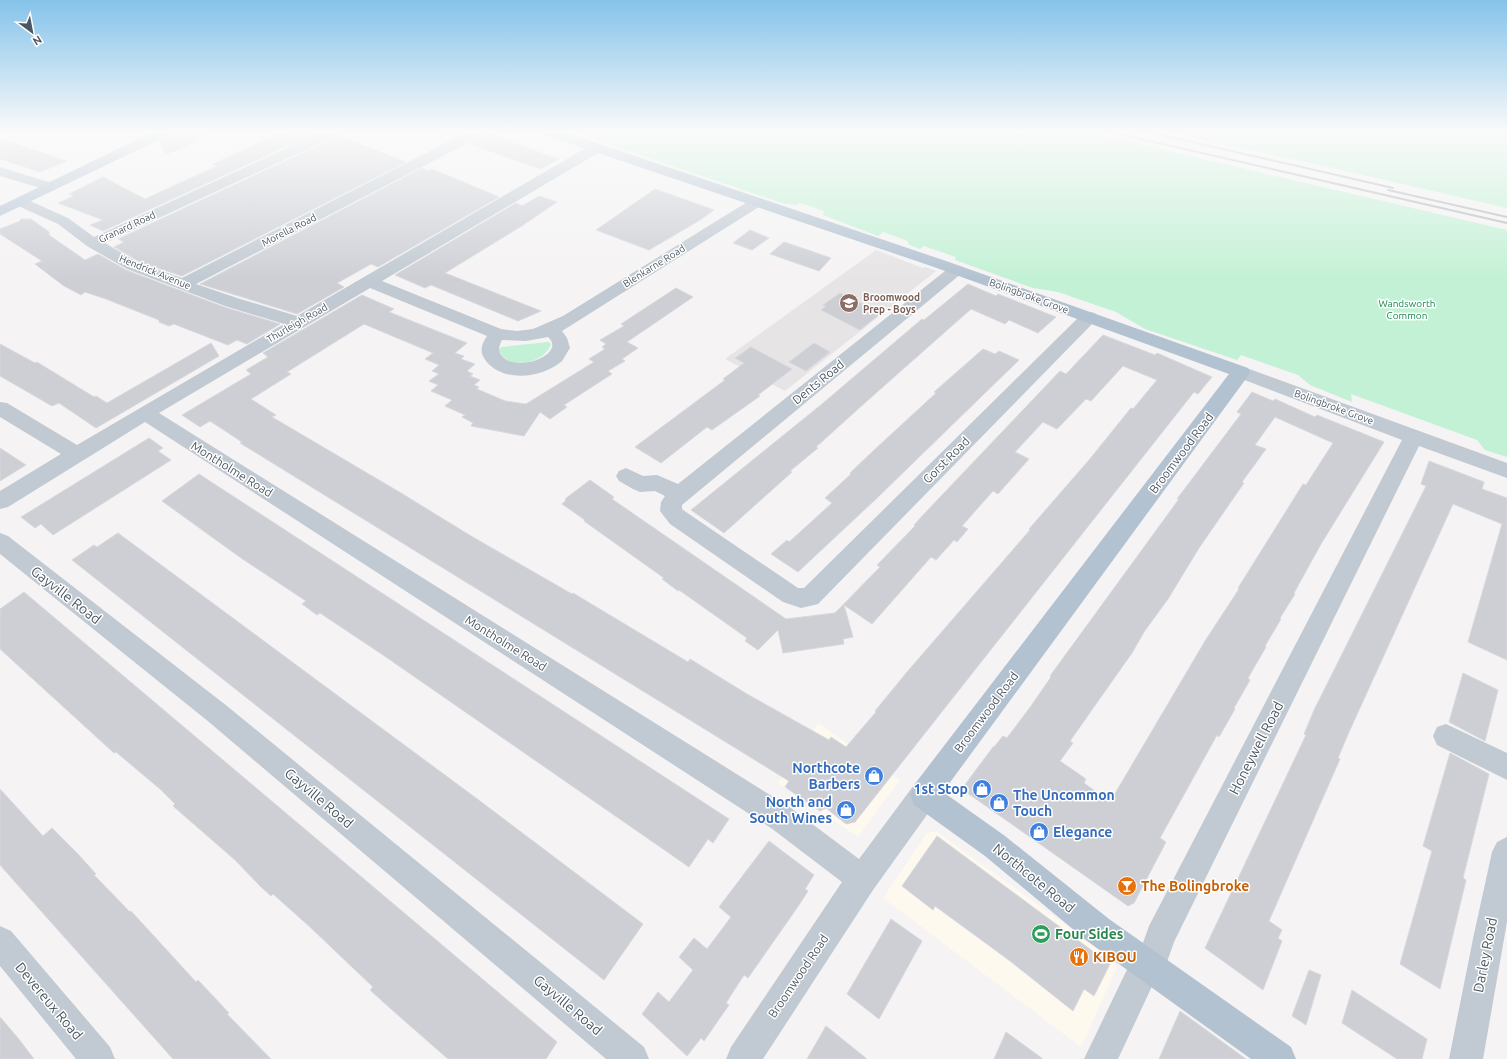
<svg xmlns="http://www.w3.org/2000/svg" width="1507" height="1059" font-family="Ubuntu,sans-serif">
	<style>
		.commercial { fill: #fdf9ef }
		.education { fill: #e6e4e5 }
		.green { fill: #c3f1d5 }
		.building { fill: #cdcfd5; stroke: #d7d9de; fill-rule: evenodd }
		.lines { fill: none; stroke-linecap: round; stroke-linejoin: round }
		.minor { fill: #c1cad2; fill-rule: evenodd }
		.major { fill: #b3c2d1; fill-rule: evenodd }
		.rail { stroke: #b5b8bd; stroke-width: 2 }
		.labels { text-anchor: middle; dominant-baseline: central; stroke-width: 3; stroke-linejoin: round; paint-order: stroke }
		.far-street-label { font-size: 10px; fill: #4a5661; stroke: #fff }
		.far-education-label { font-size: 10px; font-weight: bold; fill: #785e54; stroke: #fff; text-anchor: start }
		.far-park-label { font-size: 10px; fill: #17864f; stroke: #fff }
		.street-label { font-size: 12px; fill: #4a5661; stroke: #fff }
		.near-street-label { font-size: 14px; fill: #4a5661; stroke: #fff }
		.near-shop-label { font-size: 14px; font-weight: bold; fill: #366cbe; stroke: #fff; text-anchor: end }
		.near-food-label { font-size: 14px; font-weight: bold; fill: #c56008; stroke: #fff; text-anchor: start }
		.near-leisure-label { font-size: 14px; font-weight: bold; fill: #27864d; stroke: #fff; text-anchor: start }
	</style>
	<rect width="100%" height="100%" fill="#f5f3f3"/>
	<path class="commercial" d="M818 723 900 780 858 837 778 783Z
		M936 831 1114 960 1117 967 1081 1047 883 898 927 833Z"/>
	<path class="education" d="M876 250 923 268 925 267 936 271 785 391 725 359Z"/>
	<path class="green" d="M569 131H1083L1507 230V457L1485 450 1477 440 1351 394 1352 402 1310 385 1298 375 1241 355 1237 360 1145 329 1116 312 1058 292 1033 288 955 260 956 257 924 246 920 249 908 244V241L883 232 878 236 823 215 824 211 800 203 796 205 785 204Z
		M1160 131H1507V208L1315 164Z
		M548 342 551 344C546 360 520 368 506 359 504 358 501 354 499 352V349L502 347Z"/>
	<path class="building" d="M173 131H215L180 149 166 154 160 141 172 135Z
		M285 131H320L103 231 90 225 103 220 58 203 74 196 69 194 103 177 145 199 217 166 213 164Z
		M440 131H465L453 138Z
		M487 132 522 146 559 159 541 169 469 144 486 135Z
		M339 136 406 162 182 276 140 262 114 247 124 242 118 239Z
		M0 139 13 143 67 161 40 172 0 159Z
		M422 168 429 171 432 169 499 197 378 267 371 264 339 282 337 283 344 287 297 314 200 284Z
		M655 189 714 210 700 220 649 250 596 230Z
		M539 196 557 202 520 227 445 273 541 311 518 321 431 285 425 288 395 275 516 203 522 206Z
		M21 219H31L49 232V235L85 260 98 254 126 270 224 307 280 324 247 344 237 340 228 345 174 324 169 326 159 322V320L106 299 85 292 81 295 64 286 35 264 42 261 0 234V229L20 221Z
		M750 230 769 238 752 250 733 243Z
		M784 242 808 250 831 258 819 271 770 254Z
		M968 284 996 296 998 294 1056 317 1038 333 1009 320 1005 324 971 309 867 401 816 447 818 448 790 471 792 472 724 533 691 510 822 404 922 319 924 320Z
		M676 288 693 297 627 342 638 348 622 359 625 361 608 371 612 374 564 405 567 407 550 419 540 412 524 436 471 426 473 423 462 417 465 415 445 406 452 400 431 391 438 385 429 381 439 374 432 371 439 365 425 359 433 353 364 324 287 372 291 374 251 399 276 415 272 417 401 493 471 536 572 594 573 593 688 662 690 659 747 694 829 740 831 737 846 747 876 712 875 711 907 672 1030 530 1029 529 1089 460 1131 408 1133 409 1157 380 1123 366 1091 401 1086 399 1057 429 1043 422 1015 452 1029 459 998 494 993 491 962 526 968 529 957 542 954 540 936 560 931 557 872 624 844 605 853 637 843 639 844 644 783 653 778 630 758 650 745 641 747 638 679 590 678 591 662 579 664 578 584 521 585 520 562 504 566 500 565 499 590 480 614 497 612 499 786 619 835 613 880 567 877 565 915 526 914 525 924 514 1060 371 1066 374 1103 335 1155 355 1157 353 1212 377 1198 394 1194 392 855 822 846 824 826 808 820 811 785 787 789 781 240 443 242 442 210 421 200 427 182 415 251 374 246 370 268 357 263 353 362 295 394 309 389 312 467 343 455 353 464 356 461 359 475 364 467 371 473 374 470 376 480 380 474 385 479 387 477 389 505 401 526 404 594 362 589 359 605 349 602 347 606 344 600 340 624 326 621 324Z
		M840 293 881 313 860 330 821 310 826 306 823 305Z
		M211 343 219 356 96 428 59 403 52 406 0 376V344L35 363 37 362 94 397 96 396 107 403Z
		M814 343 830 352 806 371 789 362Z
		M751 347 792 369 758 395 760 396 712 430 707 427 661 463 635 447 725 380 723 379 744 363 735 358Z
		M983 349 995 354 999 351 1019 360 876 499 798 572 771 554 787 540 789 542 832 503 825 498 851 474 850 473 872 452 936 393 934 392Z
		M1252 392 1273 401 1275 399 1315 417 1317 415 1384 442 1321 544 1294 593 1295 594 1280 618 1281 619 1265 646 1266 647 1248 678 1250 680 1234 708 1235 709 1219 737 1217 735 1160 838 1166 842 1134 903 1128 906 966 792 964 786 993 747H994L1003 736 1007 738 1031 706 1051 677 1050 676 1179 499H1177L1241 414 1237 412ZM1275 417 1333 443 1306 485 1303 484 1238 588 1239 589 1205 641 1110 802 1084 783 1086 779 1060 761 1073 743 1070 741 1132 653 1144 632 1168 599 1199 548 1244 483 1242 482 1266 449 1255 445Z
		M149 438 163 448 158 451 171 460 53 535 41 524 35 528 21 517Z
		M0 448 26 465 0 481Z
		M1429 461 1484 482 1482 489 1507 498V660L1468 642 1502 524 1453 504 1349 732 1338 758 1340 759 1269 921 1282 930 1278 938 1282 941 1263 990 1205 948 1306 735 1304 734 1315 708 1426 486 1421 484Z
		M199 474 729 819 713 843 708 839 689 867 383 655 320 613 317 615 302 604 306 601 241 558 162 501Z
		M118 533 480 801 643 924 604 980 72 560 94 545 97 547Z
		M24 592 557 1042 546 1059H448L391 1009 370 990 373 987 310 927 273 894 271 896 261 887 235 860 173 806 175 804 160 789 116 752 114 753 0 649V609Z
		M1463 673 1498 690 1485 741 1449 722Z
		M1450 753 1489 774 1463 878 1466 880 1440 989 1400 964 1432 851 1423 846Z
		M0 789 43 836 52 828 77 853 96 874 94 875 130 912 131 911 196 982 198 980 229 1013 227 1014 271 1059H173L0 865Z
		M937 836 1110 964 1094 996 1084 989 1073 1011 1010 961 935 906 933 910 902 886Z
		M769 841 814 875 805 889 808 891 797 908 748 978 744 975 726 1003 729 1005 704 1041 701 1038 687 1056 642 1014 658 992 669 1002 693 970 679 957 694 938 707 949 731 917 719 907Z
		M891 919 922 941 879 1019 847 994Z
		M1309 970 1321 975 1306 1025 1292 1016Z
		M1352 990 1427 1039 1422 1059H1397L1342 1023Z
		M1180 1011 1246 1059H1159Z
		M0 1017 18 1038 34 1059H0Z
		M826 1026 867 1059H807Z
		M1006 1032 1043 1059H994Z"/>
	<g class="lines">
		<path class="minor" d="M324 131H341L340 134 105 243 139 263 182 278 469 131H486L485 134 196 284 237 298 297 316 591 145H601L603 148 601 151 382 281 501 329 517 331 533 329 563 316 752 199 757 198 762 199 764 202 762 205 562 331 567 338 570 348C567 352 565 357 562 361 543 378 503 383 486 361 479 352 481 345 487 336L370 288 159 413 791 808 859 859 914 785 924 781 934 785 938 795 934 805 873 890 763 1059H726L731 1047 842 882 771 828 145 422 8 507 0 509V491L61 454 0 417V402L7 403 77 445 284 324 225 306 127 269 87 246 58 224 16 205 14 202 16 199 21 198 26 199 68 218 94 237ZM548 337C567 354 518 373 503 357 497 352 499 346 502 340L526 341Z
			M0 167 55 184 57 187 55 190 50 191 0 176Z
			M956 265 962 267 964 270 962 273 682 505V509L686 512 798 588H804L1083 313 1089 312 1095 313 1098 317 1095 321 818 604 801 608 783 602 670 524 660 511 661 502 665 496 655 491 640 492 633 489 619 481 616 476 619 471 626 468 643 476 657 475 678 484 950 267Z
			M1241 366 1507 463V478L1419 446 1174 942 1161 979 1154 982 1118 1059H1084L1133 957 1139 954 1149 926 1402 440 1234 376 1232 372 1234 368Z
			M0 533 8 536 227 706 644 1047 649 1059H606L209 722 0 554Z
			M1446 724 1507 753V780L1437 745 1433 736 1437 727Z
			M1507 837V922L1483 1059H1449L1474 934 1492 852 1497 842Z
			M0 926 11 931 110 1047 115 1059H76L0 966Z"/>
		<path class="major" d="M155 131H172L171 134 0 216V206Z
			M541 131H561L946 261 1248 368 1250 372 1248 376 943 792 1005 836 1109 919 1291 1047 1296 1059H1251L1087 941 985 856 914 805 910 795 914 785 1229 374 934 267 542 134Z"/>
		<path class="rail" d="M1106 131 1507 223
			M1144 131 1393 188
			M1388 190 1507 217"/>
	</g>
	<linearGradient id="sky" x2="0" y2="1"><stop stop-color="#85c3ea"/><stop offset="0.47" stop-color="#fafafa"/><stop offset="1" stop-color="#fafafa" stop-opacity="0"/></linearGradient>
	<rect width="1507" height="280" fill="url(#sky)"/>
	<defs>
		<symbol id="school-disc" viewBox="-11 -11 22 22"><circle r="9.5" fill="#8d6e63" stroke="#fff"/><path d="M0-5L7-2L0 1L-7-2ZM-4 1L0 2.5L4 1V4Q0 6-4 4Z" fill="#fff"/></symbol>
		<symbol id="shop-disc" viewBox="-11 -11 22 22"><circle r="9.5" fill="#3f7fe0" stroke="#fff"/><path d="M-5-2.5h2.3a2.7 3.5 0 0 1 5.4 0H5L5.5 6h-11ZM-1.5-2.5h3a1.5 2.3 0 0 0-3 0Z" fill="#fff"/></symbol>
		<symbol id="bar-disc" viewBox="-11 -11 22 22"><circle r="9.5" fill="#e8710a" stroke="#fff"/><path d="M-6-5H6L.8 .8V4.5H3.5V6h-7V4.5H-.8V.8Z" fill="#fff"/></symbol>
		<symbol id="stadium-disc" viewBox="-11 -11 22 22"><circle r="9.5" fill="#2e9e5b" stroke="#fff"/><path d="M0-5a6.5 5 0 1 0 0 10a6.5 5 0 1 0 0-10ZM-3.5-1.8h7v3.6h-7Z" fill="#fff"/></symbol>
		<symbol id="restaurant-disc" viewBox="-11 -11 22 22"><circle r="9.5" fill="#e8710a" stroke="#fff"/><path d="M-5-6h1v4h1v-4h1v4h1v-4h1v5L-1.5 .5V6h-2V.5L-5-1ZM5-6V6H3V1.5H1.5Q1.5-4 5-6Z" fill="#fff"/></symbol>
	</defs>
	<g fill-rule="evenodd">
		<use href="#school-disc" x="838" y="292" width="22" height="22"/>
		<use href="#shop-disc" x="863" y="765" width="22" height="22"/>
		<use href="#shop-disc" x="971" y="778" width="22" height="22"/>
		<use href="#shop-disc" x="988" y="792" width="22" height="22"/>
		<use href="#shop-disc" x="835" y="799" width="22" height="22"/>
		<use href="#shop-disc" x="1028" y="821" width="22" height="22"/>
		<use href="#bar-disc" x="1116" y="875" width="22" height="22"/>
		<use href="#stadium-disc" x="1030" y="923" width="22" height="22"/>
		<use href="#restaurant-disc" x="1068" y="946" width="22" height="22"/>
	</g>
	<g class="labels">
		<g class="far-street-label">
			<text transform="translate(127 227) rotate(-25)">Granard Road</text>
			<text transform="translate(289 230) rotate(-27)">Morella Road</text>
			<text transform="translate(654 266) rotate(-32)">Blenkarne Road</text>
			<text transform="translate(155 272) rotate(22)">Hendrick Avenue</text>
			<text transform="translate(1029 296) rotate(20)">Bolingbroke Grove</text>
			<text transform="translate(297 323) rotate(-30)">Thurleigh Road</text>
			<text transform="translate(1334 407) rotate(20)">Bolingbroke Grove</text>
		</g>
		<g class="far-education-label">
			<text x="863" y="297">Broomwood<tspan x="863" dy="12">Prep - Boys</tspan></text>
		</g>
		<g class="far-park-label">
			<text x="1407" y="303">Wandsworth<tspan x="1407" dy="12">Common</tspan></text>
		</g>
		<g class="street-label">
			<text transform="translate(818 382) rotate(-39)">Dents Road</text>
			<text transform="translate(1181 453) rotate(-53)">Broomwood Road</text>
			<text transform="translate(946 460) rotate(-45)">Gorst Road</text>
			<text transform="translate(232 469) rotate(32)">Montholme Road</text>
			<text transform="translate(506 643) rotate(32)">Montholme Road</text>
			<text transform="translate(986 712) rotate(-53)">Broomwood Road</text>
			<text transform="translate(798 976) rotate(-56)">Broomwood Road</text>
		</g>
		<g class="near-street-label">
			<text transform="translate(66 595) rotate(38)">Gayville Road</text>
			<text transform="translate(1256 748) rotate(-63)">Honeywell Road</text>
			<text transform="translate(319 798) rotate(40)">Gayville Road</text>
			<text transform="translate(1034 878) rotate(39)">Northcote Road</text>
			<text transform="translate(1485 955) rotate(-79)">Darley Road</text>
			<text transform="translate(49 1001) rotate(50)">Devereux Road</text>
			<text transform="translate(568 1005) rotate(40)">Gayville Road</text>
		</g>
		<g class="near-shop-label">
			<text x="860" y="768">Northcote<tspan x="860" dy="16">Barbers</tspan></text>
			<text x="968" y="789">1st Stop</text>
			<text x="1013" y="795" text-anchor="start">The Uncommon<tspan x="1013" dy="16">Touch</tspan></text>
			<text x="832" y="802">North and<tspan x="832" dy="16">South Wines</tspan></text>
			<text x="1053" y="832" text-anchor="start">Elegance</text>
		</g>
		<g class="near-food-label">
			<text x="1141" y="886">The Bolingbroke</text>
			<text x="1093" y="957">KIBOU</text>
		</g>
		<g class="near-leisure-label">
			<text x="1055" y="934">Four Sides</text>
		</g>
	</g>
	<g transform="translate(32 32) rotate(148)" stroke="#ffffff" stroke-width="3" paint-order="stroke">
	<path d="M0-3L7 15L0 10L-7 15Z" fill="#4a5661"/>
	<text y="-6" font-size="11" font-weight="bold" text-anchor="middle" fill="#4a5661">N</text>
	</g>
</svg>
